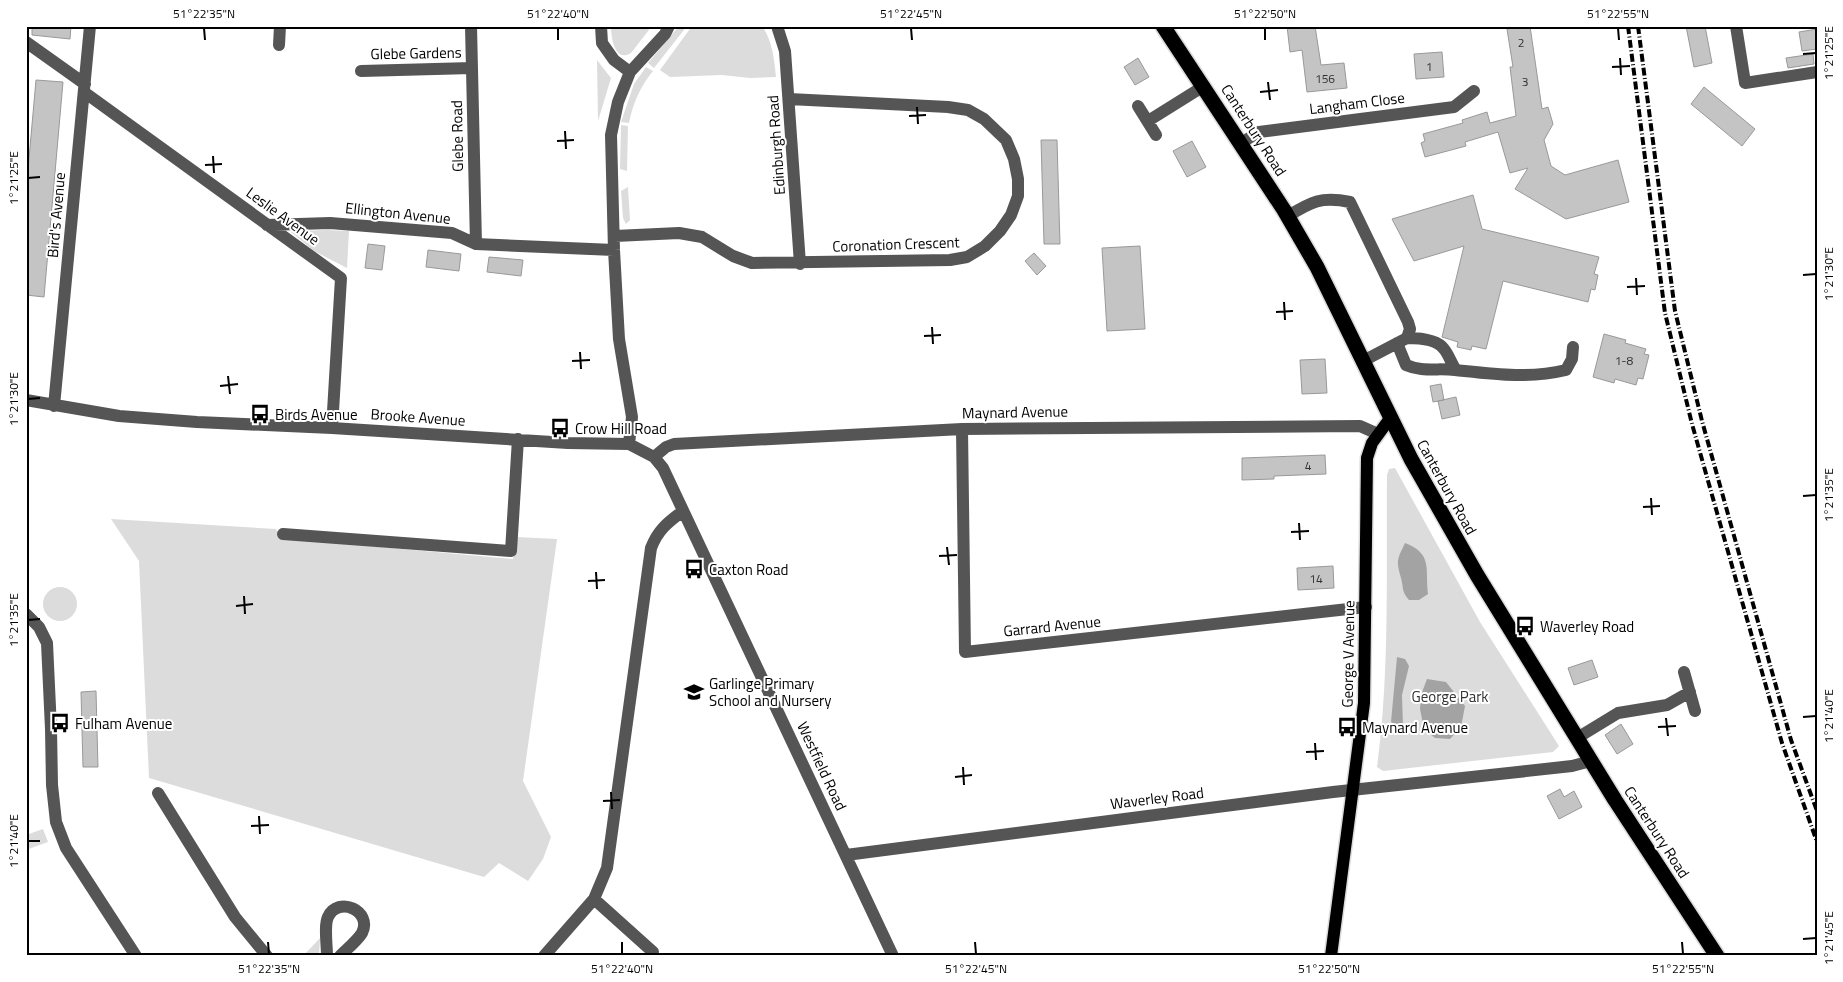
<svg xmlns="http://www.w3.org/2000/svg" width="1843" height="982" font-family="'Titillium Web',sans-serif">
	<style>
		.green { fill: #dcdcdc }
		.water { fill: #a3a3a3 }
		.building { fill: #c4c4c4; stroke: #999 }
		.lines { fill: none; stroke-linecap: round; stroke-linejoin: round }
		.major-casing { stroke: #dbdbdb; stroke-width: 15 }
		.highway-casing { stroke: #dbdbdb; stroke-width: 18 }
		.minor { stroke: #555; stroke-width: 12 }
		.major { stroke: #000; stroke-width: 12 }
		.highway { stroke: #000; stroke-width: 15 }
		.rail { stroke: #000; stroke-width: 4; stroke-dasharray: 8 2.5 1 2.5; stroke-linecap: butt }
		.ticks { fill: none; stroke: #000; stroke-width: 2 }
		.labels { text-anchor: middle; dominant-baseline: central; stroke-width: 4; stroke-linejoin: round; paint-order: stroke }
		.number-label { font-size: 12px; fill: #313131 }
		.street-label { font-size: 15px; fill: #000; stroke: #fff }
		.poi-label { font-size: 15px; fill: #000; stroke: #fff; text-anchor: start }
		.park-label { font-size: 15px; fill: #333; stroke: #fff }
		.neatline { fill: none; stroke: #000; stroke-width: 2 }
		.ticks-label { font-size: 12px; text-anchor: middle; fill: #000 }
	</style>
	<rect width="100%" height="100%" fill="#fff"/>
	<path class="green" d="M611 26H652L631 53C615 63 611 38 611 26Z
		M679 26H687L654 68 648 63Z
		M692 26H762C773 42 774 59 776 77L750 78 722 75 670 77 660 70Z
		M597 60 611 78 598 121Z
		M646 67 653 71C640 87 633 103 629 123L621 122 634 84Z
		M621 125 628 126 627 171 620 169Z
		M628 187 630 220 626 224 623 218 621 191Z
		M327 230 349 231 347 268 314 251 291 232 292 231Z
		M1395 468 1480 622 1559 746 1553 752 1383 771 1377 767C1390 670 1386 572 1387 475L1389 469Z
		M111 519 276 529 280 538 513 559 516 537 557 539 523 781 551 837 543 859 528 881 499 863 484 877 149 778 139 561Z
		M43 604a17 17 0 1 1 34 0a17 17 0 1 1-34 0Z
		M43 829 48 842 26 850V835Z
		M320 938 319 956H303Z"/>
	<path class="water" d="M1405 543C1433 554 1425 568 1428 594L1419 600H1409C1401 590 1404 589 1401 578 1396 560 1397 560 1405 543Z
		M1397 657 1405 659 1409 666 1402 695 1403 727 1397 726 1391 722Z
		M1427 679 1446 682 1465 706 1461 727 1450 739 1435 738 1424 729 1420 709 1421 695Z"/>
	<path class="building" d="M32 26H71L70 39 32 35Z
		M1287 26H1315L1321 65 1344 63 1347 88 1307 92 1302 50 1290 52Z
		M1523 26H1530L1542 109 1548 107 1553 124 1544 140 1551 166 1565 175 1618 160 1629 202 1566 219 1515 189 1528 168 1510 173 1498 132 1465 142 1466 146 1425 157 1421 143 1425 141 1423 134 1463 123 1462 120 1487 112 1490 123 1516 116 1510 67H1513L1507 29Z
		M1686 26H1705L1712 63 1694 67Z
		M1817 29V49L1802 51 1799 32Z
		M1442 52 1444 77 1416 79 1414 54Z
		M1813 54 1814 64 1788 68 1786 58Z
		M1138 58 1149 77 1135 85 1124 67Z
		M36 80 63 82 44 297 26 295V192Z
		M1704 87 1755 129 1742 146 1691 104Z
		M1041 140H1057L1060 244H1044Z
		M1192 141 1206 167 1187 177 1173 151Z
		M1473 195 1482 229 1599 257 1594 274 1598 275 1595 290 1591 289 1588 302 1503 281 1486 349 1472 346 1471 350 1457 347 1458 342 1442 337 1464 246 1414 261 1392 219Z
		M368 244 385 246 382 270 365 268Z
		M1140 246 1145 329 1107 331 1102 248Z
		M428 250 461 254 459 271 426 267Z
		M1034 253 1046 266 1037 275 1025 261Z
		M489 257 523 260 521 276 487 272Z
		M1604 334 1626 340 1625 343 1646 349 1644 354 1649 355 1643 379 1638 378 1636 385 1615 379 1614 383 1593 377Z
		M1325 359 1327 393 1302 394 1300 360Z
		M1441 384 1444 400 1433 402 1430 386Z
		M1456 397 1460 415 1442 419 1438 401Z
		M1325 455 1326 474 1274 476V479L1242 480V458Z
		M1333 566 1334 588 1298 590 1297 568Z
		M1592 660 1598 677 1574 685 1568 668Z
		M96 691 98 767H83L81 692Z
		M1621 724 1633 744 1617 754 1605 735Z
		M1560 789 1564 797 1574 791 1582 807 1559 819 1547 796Z"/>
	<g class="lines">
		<defs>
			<path id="major" d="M1331 956 1364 703 1367 458 1372 443 1391 417"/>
			<path id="highway" d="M1163 26 1284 210 1317 267 1411 459 1477 575 1615 800 1717 956"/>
		</defs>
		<use href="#major" class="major-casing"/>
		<use href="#highway" class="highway-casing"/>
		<path class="minor" d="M471 26 476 244
			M601 26 602 43 614 60 630 72
			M777 26 785 51 800 264
			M1736 26 1745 83 1817 72
			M26 42 85 84
			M279 45 280 26
			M361 71 472 68
			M84 92 341 278 332 428
			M1138 106 1156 135
			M1148 121 1204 86
			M1241 143 1259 132 1454 107 1474 91
			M1288 216C1311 202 1321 196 1350 202L1408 322 1410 329 1407 338 1363 361
			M267 225 330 223 452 233 476 244 614 250
			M615 236 679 233 702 237 733 256 752 263 950 260 967 257 985 246 1000 231 1011 215 1018 196V179L1014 159 1006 140 984 119 968 110 948 107 789 99
			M1407 338C1418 338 1437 339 1444 349 1449 355 1451 363 1456 370
			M1397 343 1406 365C1421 372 1439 368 1455 370 1493 374 1528 379 1566 370L1572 359 1573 347
			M26 400 119 416 197 422 332 428 568 443 629 444 654 457 663 468 893 956
			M54 406 90 26
			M962 429 965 652 1366 607
			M629 444 632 417 619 339 614 250 611 135 618 102 630 72 665 34 669 26
			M654 457 666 447 674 444 962 429 1360 426 1378 434
			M283 534 511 551 518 439
			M26 614 39 627 47 643 51 729 52 785 56 822 66 848 136 956
			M1684 672 1695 711
			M1577 738 1618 713 1667 705 1690 692
			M158 793 235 917 267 956
			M846 855 1333 792 1518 772 1572 766 1591 761
			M594 899 653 952
			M327 956C327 945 324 925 328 917 338 895 373 911 362 933 357 941 347 949 340 956
			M544 956 594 899 607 868 651 548C658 530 667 523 683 511"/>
		<use href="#major" class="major"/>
		<use href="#highway" class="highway"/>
		<path class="rail" d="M1628 26 1665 313 1692 424 1782 743 1817 842
			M1638 26 1675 311 1702 421 1791 740 1817 811"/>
	</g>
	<path class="ticks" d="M204 28 205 40M558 28V40M911 28 912 40M1265 28V40M1618 28 1619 40M1803 54 1816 53M1620 58 1621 75M1612 67 1630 66M1268 82 1270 100M1260 92 1278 90M917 107 918 124M909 116 926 115M565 131 566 149M557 141 574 140M213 156 214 173M205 165 222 164M28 178 40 177M1803 275 1816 274M1636 278 1637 295M1627 287 1645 286M1284 302 1285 320M1276 312 1293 311M932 327 933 344M924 336 941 335M580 352 581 369M572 361 590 360M228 376 230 394M220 386 238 384M28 399 40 398M1803 496 1816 495M1651 498 1652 515M1643 507 1660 506M1299 523 1300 540M1291 532 1309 531M947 547 949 565M939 556 957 555M596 572 597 589M588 581 605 580M244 596 245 614M236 606 253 604M28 620 40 619M1803 717 1816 716M1666 718 1668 736M1658 727 1676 726M1315 743 1316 760M1306 752 1324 751M963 767 964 785M955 777 972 775M611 792 612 809M603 801 620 800M259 816 260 834M251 826 269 825M28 841H40M1803 939 1816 938M268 942 269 954M622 942V954M975 942 976 954M1329 942V954M1682 942 1683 954"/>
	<defs>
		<symbol id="bus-bare" viewBox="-9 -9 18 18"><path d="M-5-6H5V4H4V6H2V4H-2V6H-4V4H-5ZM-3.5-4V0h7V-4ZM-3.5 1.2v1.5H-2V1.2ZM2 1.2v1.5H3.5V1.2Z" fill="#000" stroke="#fff" stroke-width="2.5" paint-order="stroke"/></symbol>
		<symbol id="school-bare" viewBox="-9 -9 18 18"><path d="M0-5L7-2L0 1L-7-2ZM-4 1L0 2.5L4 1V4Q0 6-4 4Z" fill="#000" stroke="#fff" stroke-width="2.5" paint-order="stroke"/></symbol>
	</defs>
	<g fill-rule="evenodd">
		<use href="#bus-bare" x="246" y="400" width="28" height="28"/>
		<use href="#bus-bare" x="546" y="414" width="28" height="28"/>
		<use href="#bus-bare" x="680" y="555" width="28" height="28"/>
		<use href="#bus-bare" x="1511" y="612" width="28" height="28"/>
		<use href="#school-bare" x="680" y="678" width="28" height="28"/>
		<use href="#bus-bare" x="46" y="709" width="28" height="28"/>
		<use href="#bus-bare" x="1333" y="713" width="28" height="28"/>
	</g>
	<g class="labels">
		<g class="number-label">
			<text x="1521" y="42">2</text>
			<text x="1429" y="66">1</text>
			<text x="1325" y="78">156</text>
			<text x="1525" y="81">3</text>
			<text x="1624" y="360">1-8</text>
			<text x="1308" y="465">4</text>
			<text x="1316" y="578">14</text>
		</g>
		<g class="street-label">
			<text transform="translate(416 53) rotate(-1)">Glebe Gardens</text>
			<text transform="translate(1357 103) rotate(-7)">Langham Close</text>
			<text transform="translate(1254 130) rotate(57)">Canterbury Road</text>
			<text transform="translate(457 136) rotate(-91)">Glebe Road</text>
			<text transform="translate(776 145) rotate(-94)">Edinburgh Road</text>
			<text transform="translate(398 213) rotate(6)">Ellington Avenue</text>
			<text transform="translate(56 215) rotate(-85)">Bird's Avenue</text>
			<text transform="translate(283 216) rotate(36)">Leslie Avenue</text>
			<text transform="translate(896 244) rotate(-2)">Coronation Crescent</text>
			<text transform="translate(1015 412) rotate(-1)">Maynard Avenue</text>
			<text transform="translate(418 417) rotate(4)">Brooke Avenue</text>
			<text transform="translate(1447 487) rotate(61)">Canterbury Road</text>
			<text transform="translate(1052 626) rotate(-6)">Garrard Avenue</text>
			<text transform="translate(1348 654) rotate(-89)">George V Avenue</text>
			<text transform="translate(822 766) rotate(65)">Westfield Road</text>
			<text transform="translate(1157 798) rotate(-7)">Waverley Road</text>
			<text transform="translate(1657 832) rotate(57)">Canterbury Road</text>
		</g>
		<g class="poi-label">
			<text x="275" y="414">Birds Avenue</text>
			<text x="575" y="428">Crow Hill Road</text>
			<text x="709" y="569">Caxton Road</text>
			<text x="1540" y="626">Waverley Road</text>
			<text x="709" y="683">Garlinge Primary<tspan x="709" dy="17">School and Nursery</tspan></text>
			<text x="75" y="723">Fulham Avenue</text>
			<text x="1362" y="727">Maynard Avenue</text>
		</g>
		<g class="park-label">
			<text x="1450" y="696">George Park</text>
		</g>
	</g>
	<rect width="1843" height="982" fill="none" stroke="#ffffff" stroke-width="55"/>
	<rect x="28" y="28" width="1788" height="926" class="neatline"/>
	<g class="ticks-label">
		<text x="204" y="18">51°22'35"N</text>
		<text x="558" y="18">51°22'40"N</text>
		<text x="911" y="18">51°22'45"N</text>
		<text x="1265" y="18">51°22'50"N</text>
		<text x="1618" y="18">51°22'55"N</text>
		<text transform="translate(1829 53) rotate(-90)" y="4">1°21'25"E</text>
		<text transform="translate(14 178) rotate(-90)" y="4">1°21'25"E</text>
		<text transform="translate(1829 274) rotate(-90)" y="4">1°21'30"E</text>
		<text transform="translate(14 399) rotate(-90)" y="4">1°21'30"E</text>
		<text transform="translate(1829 495) rotate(-90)" y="4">1°21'35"E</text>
		<text transform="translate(14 620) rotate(-90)" y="4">1°21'35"E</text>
		<text transform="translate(1829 716) rotate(-90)" y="4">1°21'40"E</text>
		<text transform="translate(14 841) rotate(-90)" y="4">1°21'40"E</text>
		<text transform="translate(1829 938) rotate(-90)" y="4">1°21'45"E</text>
		<text x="269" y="973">51°22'35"N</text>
		<text x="622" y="973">51°22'40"N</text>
		<text x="976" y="973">51°22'45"N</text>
		<text x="1329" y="973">51°22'50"N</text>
		<text x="1683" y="973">51°22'55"N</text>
	</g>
</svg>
